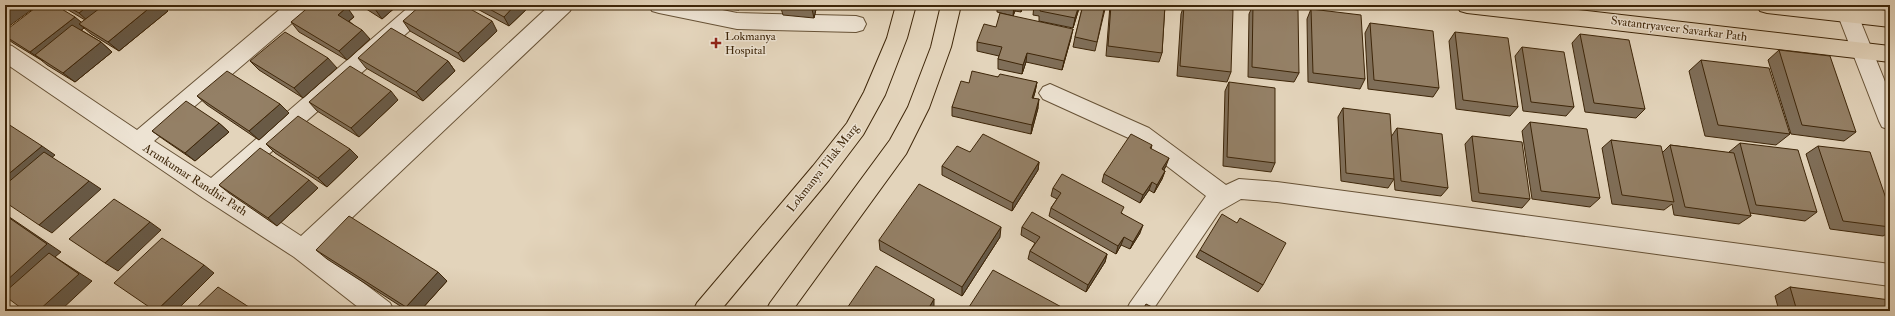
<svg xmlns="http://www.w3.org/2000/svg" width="1895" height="316" font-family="'IM FELL Double Pica',serif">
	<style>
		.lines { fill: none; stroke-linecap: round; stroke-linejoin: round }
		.minor-casing { stroke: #675236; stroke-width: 2 }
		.major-casing { stroke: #3e2609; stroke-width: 2 }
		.minor { fill: #ede3d3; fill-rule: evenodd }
		.major { fill: #e3d4bb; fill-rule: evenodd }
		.wall { fill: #7f6e58; stroke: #3e2609 }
		.shaded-wall { fill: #685a47; stroke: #3e2609 }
		.building { fill: #948066; stroke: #3e2609 }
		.poi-dot { fill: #8f2418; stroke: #ede3d3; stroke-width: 1.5 }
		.labels { text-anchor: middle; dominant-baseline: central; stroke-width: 3; stroke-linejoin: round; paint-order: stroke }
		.street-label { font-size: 12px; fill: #3e2609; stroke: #ede3d3 }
		.poi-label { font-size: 12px; fill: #3e2609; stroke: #ede3d3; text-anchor: start }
	</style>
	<rect width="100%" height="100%" fill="#e3d4bb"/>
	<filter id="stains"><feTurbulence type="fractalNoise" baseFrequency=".005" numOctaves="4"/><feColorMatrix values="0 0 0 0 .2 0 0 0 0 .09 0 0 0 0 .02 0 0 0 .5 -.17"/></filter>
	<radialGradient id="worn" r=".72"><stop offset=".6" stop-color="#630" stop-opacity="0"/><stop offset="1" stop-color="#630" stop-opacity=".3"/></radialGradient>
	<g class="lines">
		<defs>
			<path id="minor" d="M285 5H309L306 11 154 141 211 178 411 5H435L432 11 229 189 301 236 550 5H573L570 11 319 249 390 303 394 311H363L294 257 203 198 5 63V44L12 46 137 130Z
				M649 5H698L737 13 856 16 863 18 866 24 863 30 856 32 737 29 659 13 652 11Z
				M1834 5H1854L1890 94V130L1882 127 1879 121Z
				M1050 84 1149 128 1226 185 1239 179 1277 182 1890 264V286L1277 202 1241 199 1220 211 1152 311H1126L1130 303 1206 196 1133 140 1043 99 1039 93 1043 87Z"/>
			<path id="major" d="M896 5H916L907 38 885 95 863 135 829 180 720 311H693L697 303 813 166 847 123 864 92 887 38Z
				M941 5H961L951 47 929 108 906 154 792 311H766L770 303 890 140 908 107 931 47Z
				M1457 5H1535L1890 46V62L1467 13 1460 11Z
				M1757 5H1836L1890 11V27L1767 13 1760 11Z"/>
		</defs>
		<use href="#minor" class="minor-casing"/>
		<use href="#major" class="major-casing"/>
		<use href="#minor" class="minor"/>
		<use href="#major" class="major"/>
	</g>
	<path class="wall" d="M60 5H162L168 11 119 51 91 34 84 28 81 30 101 42 112 52 75 82 47 65 41 60 13 43 5 37V31L75 17 81 23 85 20Z
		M360 5H398L382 19Z
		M470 5H531L509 26Z
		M683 5H740L739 10Z
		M780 5H817L814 18 783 15Z
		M997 5H1023L1021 12 1015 11 1013 16 997 12Z
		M1034 5H1080L1073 28 1039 21V16L1033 15Z
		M1083 5H1106L1095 51 1073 47 1075 37Z
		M1110 5H1165L1162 53 1159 62 1106 56Z
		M1184 5 1231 72 1227 82 1177 76 1181 14Z
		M1253 5H1260L1299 73 1294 82 1248 77 1249 14Z
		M1311 9 1365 79 1360 89 1308 82 1307 19Z
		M354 17 349 21 370 39 347 60 299 32 291 22Z
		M403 21 497 31 464 62 410 31Z
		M1370 23 1439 88 1433 97 1368 89 1365 33Z
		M996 27 1071 38 1062 70 1026 62 1022 74 998 69V59L999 56 977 51V42Z
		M1455 32 1518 107 1510 116 1456 109 1449 41Z
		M1580 34 1645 109 1636 118 1585 112 1572 43Z
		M1522 47 1574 107 1566 116 1523 111 1515 56Z
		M1779 50 1856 132 1844 141 1791 134 1768 60Z
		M358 58 448 61 455 71 423 101 366 68Z
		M1701 60 1790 134 1776 145 1705 136 1689 71Z
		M250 61 337 68 303 98 259 70Z
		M998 77 1037 82 1035 92 1033 98 1038 108 1031 134 952 116V107L969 83Z
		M1229 82 1275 163 1271 172 1223 166 1225 91Z
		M197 96 280 104 289 113 259 140 207 105Z
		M398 100 359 137 317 111 309 102Z
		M1343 108 1391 137 1397 128 1448 188 1441 196 1395 190 1394 179 1388 188 1341 181 1338 117Z
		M1530 122 1600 198 1590 207 1532 199 1522 131Z
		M219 123 229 132 195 161 163 139 152 131Z
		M1472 136 1530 199 1522 208 1472 201 1465 144Z
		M1611 140 1663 152 1670 145 1729 153V152L1740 143 1817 212 1805 221 1750 213 1751 216 1739 224 1674 215 1672 204 1664 210 1612 204 1602 148Z
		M266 144 358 157 327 187 275 153Z
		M1152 145 1151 149 1166 166 1164 170 1165 171 1162 179 1154 193 1149 190 1140 203 1102 182 1104 174Z
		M1818 146 1890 210V232L1883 236 1830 229 1806 154Z
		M970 152 1039 162 1038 170 1012 211 942 175V166Z
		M219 185 318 188 277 226 229 193Z
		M1053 188 1122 213 1140 233 1130 249 1121 245 1116 254 1049 216 1051 208 1057 199 1051 196Z
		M1022 227 1107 254 1105 262 1086 292 1028 259 1030 251 1035 243 1021 235Z
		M1000 237 962 296 880 250 879 240Z
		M316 250 447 281 420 311H408L327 259Z
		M1200 250 1263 285 1258 292 1196 257Z
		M1790 287 1890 311H1779L1775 296Z
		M969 307 1067 311H969Z"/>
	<path class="shaded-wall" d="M13 5H38L8 27 5 25V11Z
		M89 5H112L90 23 79 13Z
		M153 5H162L168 11 119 51 108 42Z
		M379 5H398L382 19 375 9Z
		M515 5H531L509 26 504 17Z
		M737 5H740L739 10Z
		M811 5H817L814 18Z
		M1014 5H1015V11L1013 16Z
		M1022 5H1023L1021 12Z
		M1079 5H1080L1073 28 1075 18Z
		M347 7 354 17 345 24 338 15Z
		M75 17 86 26 79 24 84 28 43 61 36 56 30 52Z
		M492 21 497 31 464 62 458 53Z
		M1073 29 1071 38 1062 70 1064 61Z
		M362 30 370 39 347 60 339 51Z
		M101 42 112 52 75 82 63 73Z
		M1027 53 1026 62 1022 74 1023 65Z
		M328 58 337 68 303 98 294 88Z
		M448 61 455 71 423 101 416 92Z
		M1037 82 1035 92 1031 107 1032 98Z
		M391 91 398 100 359 137 351 128Z
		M1039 99 1038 108 1031 134 1032 125Z
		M280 104 289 113 259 140 249 131Z
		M219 123 229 132 195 161 185 153Z
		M42 146 55 155 5 196V177Z
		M350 149 358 157 327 187 318 178Z
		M1169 158 1166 166 1159 177 1162 169Z
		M1039 162 1038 170 1012 211 1013 203Z
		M1165 171 1162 179 1154 193 1157 185Z
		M309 180 318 188 277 226 268 218Z
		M89 181 101 189 52 233 39 225Z
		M1152 182 1149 190 1140 203 1143 195Z
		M5 214 61 252 55 257 92 281 60 311H38L15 293 5 288Z
		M150 222 161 230 118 271 105 263Z
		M1143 225 1140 233 1130 249 1133 242Z
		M1001 227 1000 237 962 296V287Z
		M1124 237 1121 245 1116 254 1118 246Z
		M1107 254 1105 262 1086 292 1088 285Z
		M204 265 214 273 176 311H156Z
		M438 272 447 281 420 311H410L406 307Z
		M934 299V307L932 311H927Z"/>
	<path class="building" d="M5 5H13L5 11Z
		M39 5H55L75 17 30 52 5 36V31Z
		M65 5H89L79 13Z
		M104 5H153L108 42 79 24Z
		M311 5H343L347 7 338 15 362 30 339 51 291 22Z
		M369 5H379L375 9Z
		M421 5H463L492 21 458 53 403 21Z
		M482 5H515L504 17Z
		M1034 5H1079L1075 18 1040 11 1041 7Z
		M1083 5H1105L1097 42 1075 37Z
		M1111 5H1165L1162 53 1108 46Z
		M1184 5H1191L1233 10 1231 72 1180 66Z
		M1253 5H1260L1298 10 1299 73 1252 67Z
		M1311 9 1361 15 1365 79 1313 73Z
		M1000 13 1073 29 1064 61 1027 53 1023 65 998 59 1002 47 977 42 984 24 996 27Z
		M1370 23 1433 31 1439 88 1374 80Z
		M72 25 101 42 63 73 35 55Z
		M391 28 448 61 416 92 358 58Z
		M285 32 328 58 294 88 250 61Z
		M1455 32 1508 38 1518 107 1463 100Z
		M1580 34 1629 40 1645 109 1594 103Z
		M1522 47 1564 52 1574 107 1531 102Z
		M1779 50 1830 56 1856 132 1802 125Z
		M1701 60 1769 68 1790 134 1718 125Z
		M350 66 391 91 351 128 309 102Z
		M227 71 280 104 249 131 197 96Z
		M972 71 998 77 1000 74 1037 82 1032 98 1039 99 1032 125 952 107 961 81 969 83Z
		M1229 82 1275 88V163L1227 157Z
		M186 101 219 123 185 153 152 131Z
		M1343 108 1390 114 1394 179 1346 173Z
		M298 116 350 149 318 178 266 144Z
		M5 122 42 146 5 177Z
		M1530 122 1587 129 1600 198 1541 191Z
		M1397 128 1442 134 1448 188 1401 181Z
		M983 134 1039 162 1013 203 942 166 957 146 970 152Z
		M1131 134 1152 145 1150 148 1169 158 1162 169 1165 171 1157 185 1152 182 1143 195 1104 174Z
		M1472 136 1522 142 1530 199 1479 193Z
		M1611 140 1661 146 1674 202 1622 195Z
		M1740 143 1798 150 1817 212 1756 205Z
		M1670 145 1734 153 1751 216 1685 207Z
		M1818 146 1870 152 1890 210V227L1843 221Z
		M260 148 309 180 268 218 219 185Z
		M44 152 89 181 39 225 5 202V185Z
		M1062 174 1124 207 1121 213 1143 225 1133 242 1124 237 1118 246 1051 208 1061 193 1053 188Z
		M919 184 1001 227 962 287 879 240Z
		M114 199 150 222 105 263 69 239Z
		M1032 212 1107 254 1088 285 1030 251 1040 237 1022 227Z
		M1222 214 1237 223 1240 218 1286 243 1263 285 1200 250Z
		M5 215 47 244 5 282Z
		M349 216 438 272 406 307 316 250Z
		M162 238 204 265 156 311H155L114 283Z
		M49 253 79 274 38 311H25L5 296V292Z
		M876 266 934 299 927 311H845Z
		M993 270 1067 310 1066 311H976L969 307Z
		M218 287 255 311H193Z
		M1790 287 1890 300V311H1797Z
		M1146 304 1160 311H1142Z
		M290 308 295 311H287Z"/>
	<path class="poi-dot" d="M714 37h4v4h4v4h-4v4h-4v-4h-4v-4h4z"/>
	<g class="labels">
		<g class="street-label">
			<text transform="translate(1679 29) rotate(7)">Svatantryaveer Savarkar Path</text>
			<text transform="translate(823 168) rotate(-52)">Lokmanya Tilak Marg</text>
			<text transform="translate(195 180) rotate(33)">Arunkumar Randhir Path</text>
		</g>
		<g class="poi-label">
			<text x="725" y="36">Lokmanya<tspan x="725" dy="14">Hospital</tspan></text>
		</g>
	</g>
	<rect width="1895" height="316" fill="none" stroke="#e3d4bb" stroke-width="20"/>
	<rect x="6" y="6" width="1883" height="304" fill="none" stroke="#3e2609" stroke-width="2"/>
	<rect x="10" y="10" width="1875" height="296" fill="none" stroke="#3e2609"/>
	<rect width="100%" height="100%" filter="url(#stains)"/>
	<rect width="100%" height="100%" fill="url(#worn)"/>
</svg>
